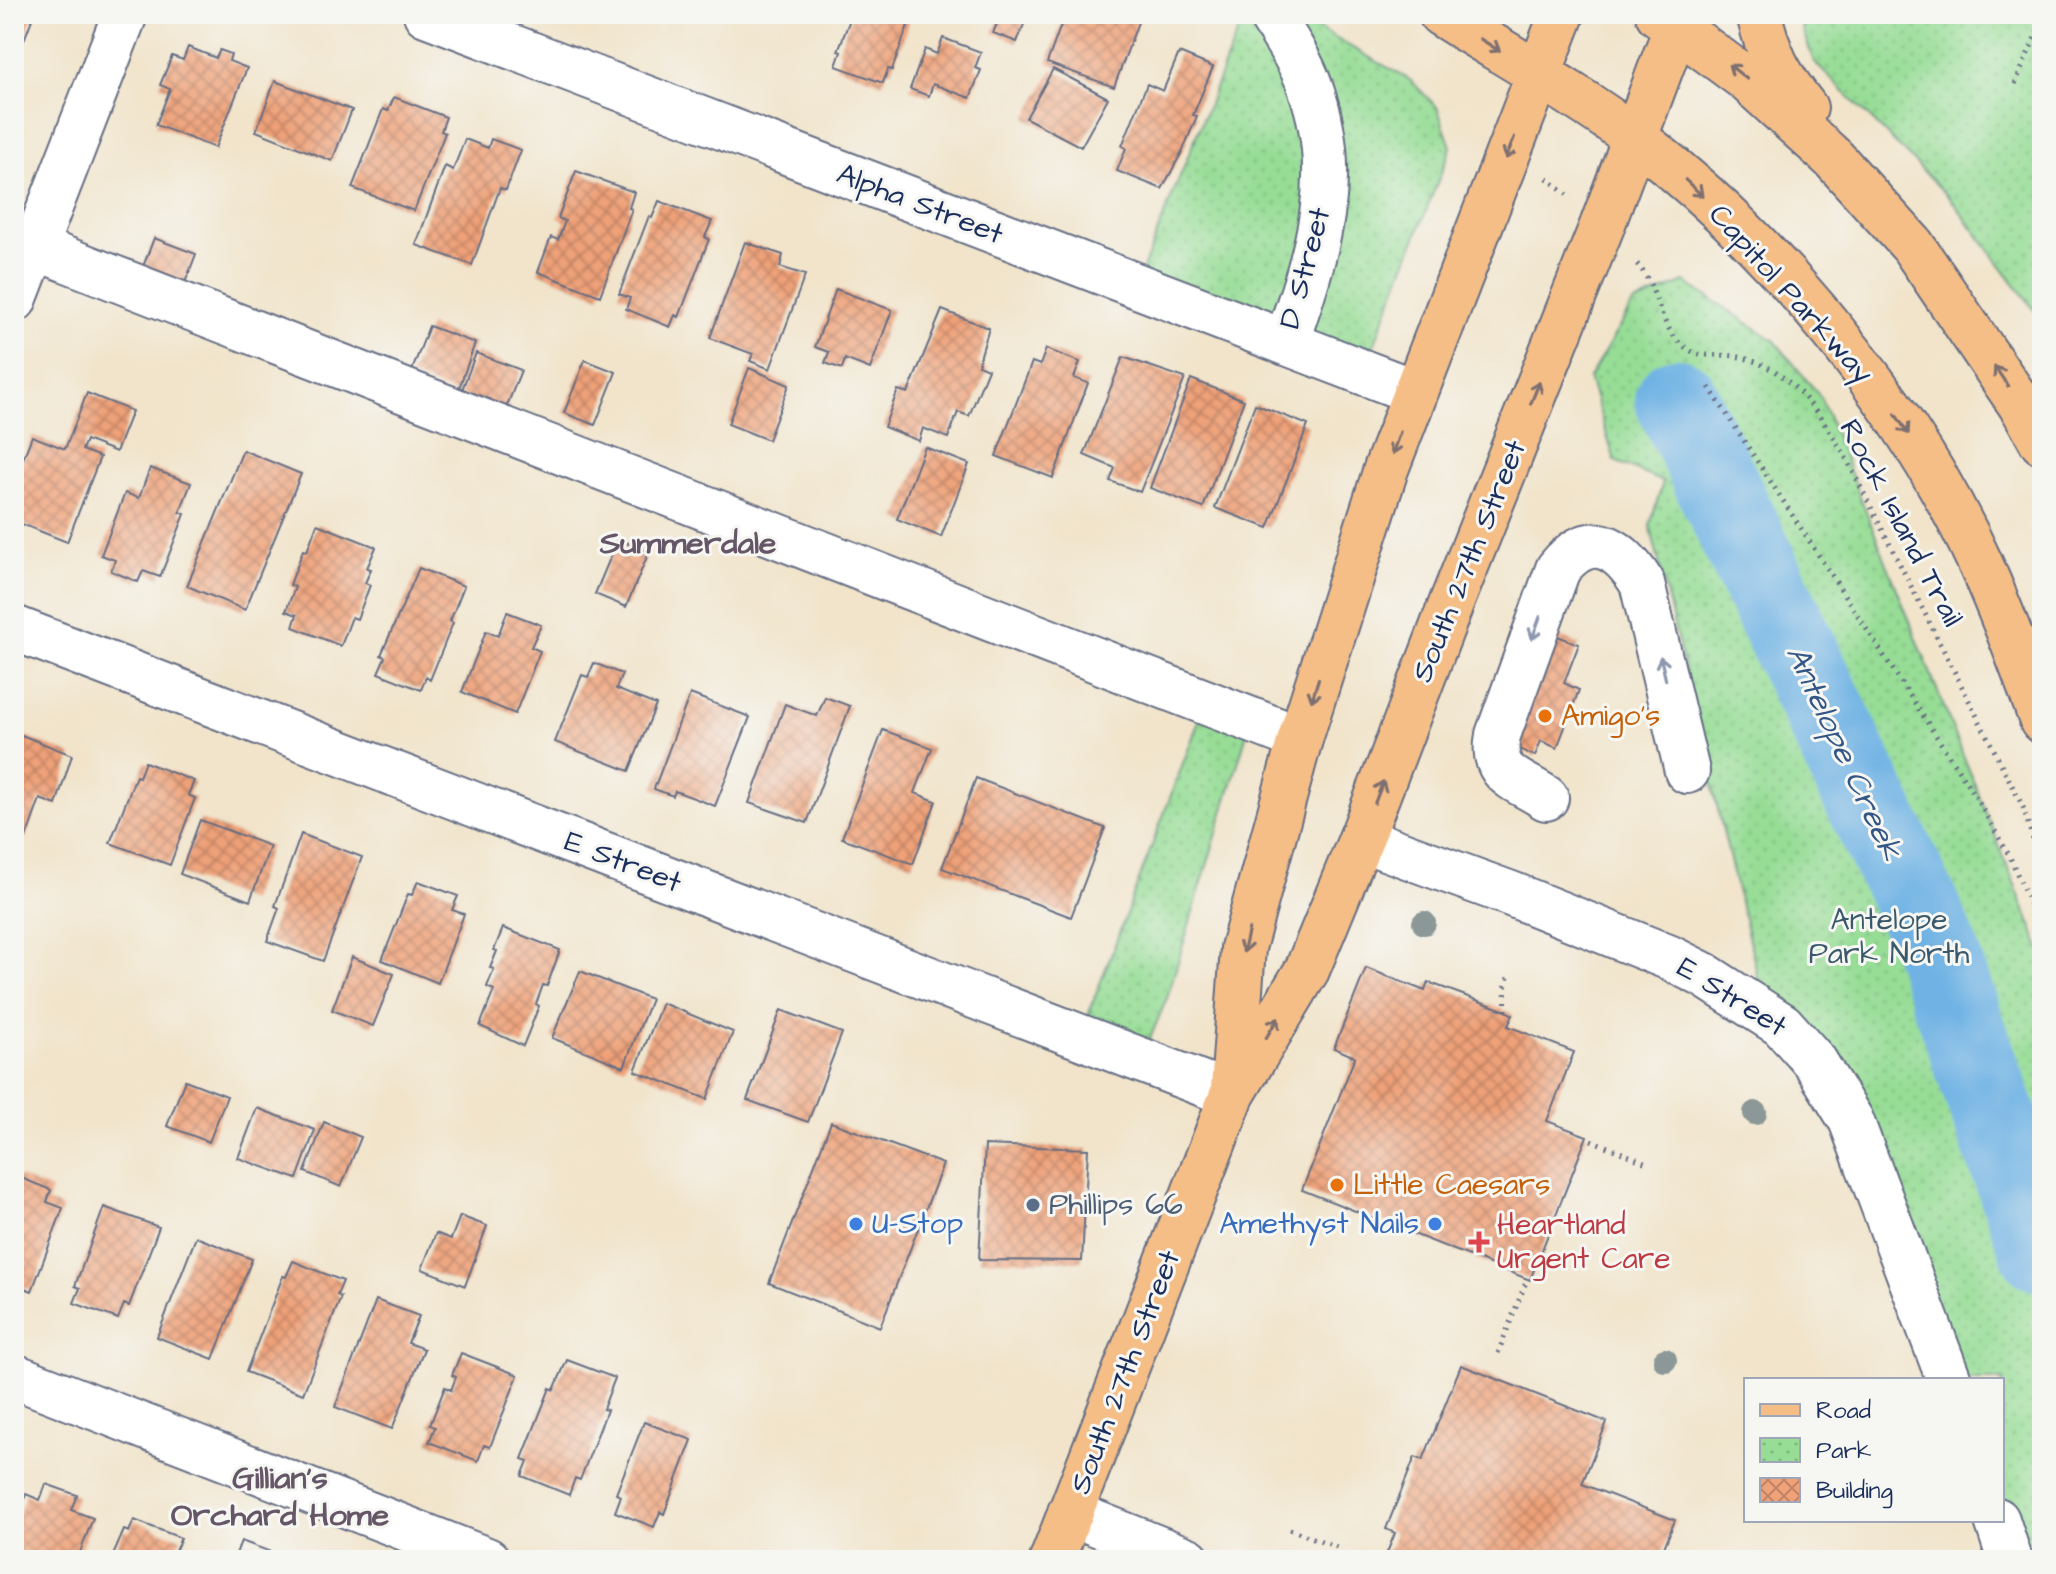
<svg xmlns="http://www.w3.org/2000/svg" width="2056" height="1574" font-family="'Architects Daughter',sans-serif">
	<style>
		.park { fill: url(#park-dots); stroke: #59867a; stroke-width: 2 }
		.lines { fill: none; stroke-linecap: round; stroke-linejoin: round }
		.river { stroke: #6fb2e4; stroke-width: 84 }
		.building { fill: url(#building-cross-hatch) }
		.minor-casing { stroke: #666e84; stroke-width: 48 }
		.major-casing { stroke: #666e84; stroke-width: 48 }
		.path { stroke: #666e84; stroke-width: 5; stroke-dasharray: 2 6; stroke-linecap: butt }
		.minor { stroke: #fff; stroke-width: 44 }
		.major { stroke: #f6be87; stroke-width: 44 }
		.tree { fill: #8c9897 }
		.oneway { stroke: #7e6f70 }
		.oneway2 { stroke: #8d97ae }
		.food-dot { fill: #e8710a; stroke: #f6f6f2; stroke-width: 3 }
		.service-dot { fill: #5c6f8a; stroke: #f6f6f2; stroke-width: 3 }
		.shop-dot { fill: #3f7fe0; stroke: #f6f6f2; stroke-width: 3 }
		.health-dot { fill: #e0444e; stroke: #f6f6f2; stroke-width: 3 }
		.labels { text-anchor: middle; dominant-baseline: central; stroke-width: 6; stroke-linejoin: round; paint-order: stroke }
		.street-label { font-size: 30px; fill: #1b2f5e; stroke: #f6f6f2 }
		.food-label { font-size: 30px; fill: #c56008; stroke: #f6f6f2; text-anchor: start }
		.park-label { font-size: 30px; fill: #3a5a6c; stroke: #f6f6f2 }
		.service-label { font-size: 30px; fill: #4e5e75; stroke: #f6f6f2; text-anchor: start }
		.shop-label { font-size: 30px; fill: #366cbe; stroke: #f6f6f2; text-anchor: start }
		.health-label { font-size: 30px; fill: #be3a42; stroke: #f6f6f2; text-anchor: start }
		.neighbourhood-label { font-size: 32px; font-weight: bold; fill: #655767; stroke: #f6f6f2 }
		.water-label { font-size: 32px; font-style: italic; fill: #345686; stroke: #f6f6f2 }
	</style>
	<defs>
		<pattern id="park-dots" width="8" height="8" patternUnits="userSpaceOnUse" patternTransform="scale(2)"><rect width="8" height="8" fill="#97dd96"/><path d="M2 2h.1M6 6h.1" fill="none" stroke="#82be84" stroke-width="1.8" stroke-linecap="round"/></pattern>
		<pattern id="building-cross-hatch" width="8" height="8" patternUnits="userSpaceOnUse" patternTransform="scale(2)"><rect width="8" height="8" fill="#efa178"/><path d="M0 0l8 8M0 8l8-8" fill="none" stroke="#c18466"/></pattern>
	</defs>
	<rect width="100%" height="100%" fill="#f6f6f2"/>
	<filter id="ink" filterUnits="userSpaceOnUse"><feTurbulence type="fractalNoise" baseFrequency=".0125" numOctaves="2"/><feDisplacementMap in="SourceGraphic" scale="16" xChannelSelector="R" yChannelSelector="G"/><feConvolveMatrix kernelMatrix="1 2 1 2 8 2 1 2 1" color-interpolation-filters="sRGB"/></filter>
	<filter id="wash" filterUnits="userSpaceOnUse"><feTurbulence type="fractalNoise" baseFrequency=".006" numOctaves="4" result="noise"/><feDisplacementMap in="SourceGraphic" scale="32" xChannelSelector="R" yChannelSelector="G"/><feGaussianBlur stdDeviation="1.8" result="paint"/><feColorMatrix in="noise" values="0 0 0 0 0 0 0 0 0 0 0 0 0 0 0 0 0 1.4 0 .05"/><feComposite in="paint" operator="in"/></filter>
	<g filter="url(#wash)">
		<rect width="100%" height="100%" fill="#f1e4cb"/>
		<path class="park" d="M1245 14H1292L1410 80 1437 107 1451 147 1363 373 1136 286Z
			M1797 14H2042V320L1950 198 1814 62Z
			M1685 282 1774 340 1820 396 2042 953V1560H2010L2002 1520V1380H1949L1851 1120 1767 1015 1650 525 1663 482 1615 461 1589 378 1633 304Z
			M1206 702 1251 720 1167 998 1141 1060 1080 1037Z"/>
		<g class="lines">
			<path class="river" d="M1677 400 1930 934 2042 1250"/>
		</g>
		<g id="blocks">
			<path class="building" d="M14 14H34L14 66Z
				M852 14H912L892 70 888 69 883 83 836 66 841 52 838 51Z
				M1001 14H1028L1017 42 993 33Z
				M1065 14H1141L1114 87 1047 63Z
				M943 38 981 52 975 68 981 70 970 98 933 84 929 96 910 89 925 49 937 54Z
				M188 47 216 58 220 50 231 54 229 61 247 68 215 148 156 125 170 89 160 85 172 56 183 60Z
				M1179 53 1213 67 1193 115 1197 116 1183 150 1162 189 1117 171 1126 148 1122 146 1147 84 1163 91Z
				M1053 69 1108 98 1081 147 1026 118Z
				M275 81 352 110 332 161 256 131Z
				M394 97 446 117 441 131 445 133 414 211 352 188 383 109 388 111Z
				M465 139 488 148 491 139 521 150 506 190 500 188 472 265 416 245 445 166 453 170Z
				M576 171 634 192 629 208 632 209 600 296 538 272 551 237 558 240 565 221 558 218Z
				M659 201 712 221 705 237 709 239 679 317 675 315 670 327 626 309 630 298 619 294 649 216 652 218Z
				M154 238 196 254 183 288 141 272Z
				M745 242 783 255 780 267 805 275 770 369 750 361 753 354 710 338Z
				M836 289 892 310 870 369 845 359 842 369 825 363 829 352 815 347Z
				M942 310 989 328 978 365 988 369 969 416 958 412 948 438 923 428 919 441 884 427 898 390 908 393Z
				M429 326 475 343 457 394 410 376Z
				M1046 349 1080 362 1074 378 1088 383 1053 478 996 456 1032 362 1040 365Z
				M476 353 521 370 505 411 460 395Z
				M1123 357 1185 378 1140 492 1110 481 1115 468 1084 455Z
				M585 360 616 372 595 425 564 413Z
				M749 368 789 385 768 440 728 424Z
				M1191 379 1244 400 1203 508 1150 488Z
				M87 393 132 411 116 452 86 440 82 450 100 457 67 542 14 521V482L32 436 65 449Z
				M1255 404 1308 425 1268 528 1215 508Z
				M925 447 969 464 941 537 897 519Z
				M243 450 301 474 245 610 187 586Z
				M150 468 191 483 180 512 185 514 160 577 143 571 138 582 111 571 115 560 101 555 125 493 139 498Z
				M317 524 376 547 367 568 371 569 365 583 370 585 357 619 352 617 341 646 293 627 297 615 286 611 295 587 290 585 303 550 307 551Z
				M618 539 649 552 626 607 595 594Z
				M419 568 464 586 450 621 453 623 430 680 426 677 421 690 378 673 385 657 381 655Z
				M507 612 541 625 531 647 540 651 515 714 462 692 486 631 498 636Z
				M1552 634 1579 644 1564 683 1579 690 1557 748 1541 741 1535 756 1509 745Z
				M594 663 622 674 616 689 656 705 629 771 555 742 582 675 588 677Z
				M690 694 750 717 715 806 675 791 673 796 654 789Z
				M825 697 850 706 807 823 749 803 785 704 817 716Z
				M883 730 932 748 915 793 936 801 913 864 842 838Z
				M14 732 72 755 56 805 40 799 26 838 14 833Z
				M145 762 194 781 188 795 195 798 170 865 110 843 136 776 139 777Z
				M976 778 1105 828 1071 917 942 868Z
				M200 820 270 846 250 901 180 874Z
				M301 834 362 857 323 961 267 941 279 908 275 906Z
				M418 881 458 896 452 910 464 914 438 983 382 960 408 894 412 895Z
				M503 928 560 950 547 986 543 985 536 1004 539 1006 523 1046 480 1026 494 990 487 987 494 969 490 968 497 951 494 950Z
				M352 957 394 974 373 1026 332 1010Z
				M1366 968 1425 991 1428 982 1506 1011 1513 1015 1508 1026 1574 1052 1547 1121 1587 1136 1530 1280 1302 1190 1355 1057 1334 1048Z
				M580 971 651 999 624 1067 552 1038Z
				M662 1003 733 1032 707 1099 635 1071Z
				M781 1010 842 1033 808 1122 747 1100Z
				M185 1080 227 1096 209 1142 167 1126Z
				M257 1108 315 1130 297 1179 238 1158Z
				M324 1122 361 1137 341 1187 305 1172Z
				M831 1122 943 1164 880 1327 769 1283Z
				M985 1145 1088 1149 1082 1261 979 1260Z
				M14 1175 51 1190 47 1202 63 1208 32 1291 14 1284Z
				M104 1207 159 1227 129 1306 124 1304 118 1319 74 1303 80 1288 75 1286Z
				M460 1216 487 1226 465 1286 422 1269 436 1233 451 1239Z
				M196 1237 252 1259 213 1359 157 1337Z
				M293 1261 343 1281 337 1295 341 1297 303 1394 246 1372 283 1276 286 1277Z
				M376 1300 419 1316 408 1343 424 1349 392 1429 335 1407Z
				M461 1353 518 1375 490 1447 484 1445 478 1461 429 1442 435 1427 430 1425 445 1387 451 1390 456 1377 452 1375Z
				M567 1360 615 1378 603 1409 607 1410 580 1480 575 1478 569 1495 522 1476 528 1461 522 1459 550 1388 554 1390Z
				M1461 1365 1607 1422 1582 1484 1675 1520 1659 1560H1384L1395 1533 1386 1529 1415 1457 1423 1460Z
				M644 1422 692 1440 664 1514 660 1512 654 1527 615 1512 621 1496 616 1494Z
				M46 1484 77 1495 71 1510 93 1518 77 1560 14 1559V1526L26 1494 40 1500Z
				M134 1520 181 1538 175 1551 182 1554 179 1560H111L124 1530 129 1532Z
				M241 1541 274 1553 271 1560H222L224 1555 234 1559Z"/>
		</g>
	</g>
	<g filter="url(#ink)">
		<use href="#blocks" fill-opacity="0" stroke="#666e84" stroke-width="2"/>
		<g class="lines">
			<defs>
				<path id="minor" d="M426 14 1415 392
					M1270 14C1284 37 1300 59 1309 84 1344 177 1316 255 1286 343
					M34 247 1300 739
					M14 300 125 14
					M14 628 1232 1095
					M1546 798C1516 778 1490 776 1498 735L1558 569C1590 529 1618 545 1642 583L1687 771
					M1361 839 1511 894 1668 957 1704 975 1782 1025 1815 1062 1851 1120 1949 1380
					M14 1376 487 1560
					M1070 1513 1188 1560
					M1997 1520 2010 1560"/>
				<path id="major" d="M1441 14C1504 54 1575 93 1635 138 1773 242 1909 406 1980 563 2003 614 2023 668 2042 721
					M1658 14 1746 79 1833 158 1912 245 2024 410 2042 442
					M1759 14C1769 57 1778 73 1805 108
					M1233 1089 1243 948 1300 739 1386 469 1562 14
					M1052 1560 1232 1095 1307 970 1361 839 1453 599 1602 226 1681 14"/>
			</defs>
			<use href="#minor" class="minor-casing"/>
			<use href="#major" class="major-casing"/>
			<path class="path" d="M2015 84 2042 21
				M1547 178 1567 195
				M1637 264C1661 290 1657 332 1691 351 1703 358 1721 354 1734 356 1789 365 1816 410 1843 452L2023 807 2042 869
				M1709 387 1972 791 2010 857 2042 933
				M1506 1011 1505 988 1509 974
				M1591 1140 1649 1164
				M1498 1353 1526 1282
				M1290 1529 1342 1549"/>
			<use href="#minor" class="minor"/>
			<use href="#major" class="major"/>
		</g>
		<g class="tree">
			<circle cx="1424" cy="923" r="12"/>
			<circle cx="1755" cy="1113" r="12"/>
			<circle cx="1665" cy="1360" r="12"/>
		</g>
		<defs><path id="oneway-shaft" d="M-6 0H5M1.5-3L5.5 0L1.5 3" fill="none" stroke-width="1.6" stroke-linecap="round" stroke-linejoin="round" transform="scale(2)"/></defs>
		<g class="oneway">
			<use href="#oneway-shaft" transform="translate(1490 45) rotate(32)"/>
			<use href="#oneway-shaft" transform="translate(1738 72) rotate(-142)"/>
			<use href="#oneway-shaft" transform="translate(1510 148) rotate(112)"/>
			<use href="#oneway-shaft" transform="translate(1694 188) rotate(43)"/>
			<use href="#oneway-shaft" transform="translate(2001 376) rotate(-124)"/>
			<use href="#oneway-shaft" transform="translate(1535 393) rotate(-68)"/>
			<use href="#oneway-shaft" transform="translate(1902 424) rotate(56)"/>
			<use href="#oneway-shaft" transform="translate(1396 443) rotate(110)"/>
			<use href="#oneway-shaft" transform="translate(1315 690) rotate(107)"/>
			<use href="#oneway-shaft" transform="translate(1379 792) rotate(-69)"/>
			<use href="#oneway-shaft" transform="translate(1246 941) rotate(103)"/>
			<use href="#oneway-shaft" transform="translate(1272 1028) rotate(-59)"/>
		</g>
		<g class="oneway2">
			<use href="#oneway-shaft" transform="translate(1536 628) rotate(110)"/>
			<use href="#oneway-shaft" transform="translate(1663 668) rotate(-103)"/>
		</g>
	</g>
	<g class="food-dot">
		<circle cx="1545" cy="716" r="8"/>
		<circle cx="1337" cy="1185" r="8"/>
	</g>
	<circle class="service-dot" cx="1033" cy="1205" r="8"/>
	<g class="shop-dot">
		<circle cx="856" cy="1224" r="8"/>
		<circle cx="1435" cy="1224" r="8"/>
	</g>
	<path class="health-dot" d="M1475 1230h8v8h8v8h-8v8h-8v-8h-8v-8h8z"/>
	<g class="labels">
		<g class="street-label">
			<text transform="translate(920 204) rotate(21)">Alpha Street</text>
			<text transform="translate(1305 268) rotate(-75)">D Street</text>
			<text transform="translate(1791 294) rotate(48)">Capitol Parkway</text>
			<text transform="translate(1901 523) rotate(62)">Rock Island Trail</text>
			<text transform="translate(1469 561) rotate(-68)">South 27th Street</text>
			<text transform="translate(623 862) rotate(21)">E Street</text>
			<text transform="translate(1732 997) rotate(32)">E Street</text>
			<text transform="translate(1125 1372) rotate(-69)">South 27th Street</text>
		</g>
		<g class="food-label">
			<text x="1561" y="716">Amigo's</text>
			<text x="1353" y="1185">Little Caesars</text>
		</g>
		<g class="park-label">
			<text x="1889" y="920">Antelope<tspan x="1889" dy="34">Park North</tspan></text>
		</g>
		<g class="service-label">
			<text x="1049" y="1205">Phillips 66</text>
		</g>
		<g class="shop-label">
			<text x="872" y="1224">U-Stop</text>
			<text x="1419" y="1224" text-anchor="end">Amethyst Nails</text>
		</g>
		<g class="health-label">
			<text x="1497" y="1225">Heartland<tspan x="1497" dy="34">Urgent Care</tspan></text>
		</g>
		<g class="neighbourhood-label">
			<text x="688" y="543">Summerdale</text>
			<text x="280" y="1478">Gillian's<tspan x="280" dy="37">Orchard Home</tspan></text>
		</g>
		<g class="water-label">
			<text transform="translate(1844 753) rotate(65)">Antelope Creek</text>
		</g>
	</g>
	<rect width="2056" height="1574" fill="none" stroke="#f6f6f2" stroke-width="48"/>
	<rect x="1744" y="1378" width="260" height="144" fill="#f6f6f2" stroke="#9ea6b7" stroke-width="2"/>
	<rect x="1760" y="1404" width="40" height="12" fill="#f6be87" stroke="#9ea6b7" stroke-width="2"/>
	<text x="1816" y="1418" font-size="24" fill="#1b2f5e">Road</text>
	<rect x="1760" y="1438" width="40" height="24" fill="url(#park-dots)" stroke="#9ea6b7" stroke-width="2"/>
	<text x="1816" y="1458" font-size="24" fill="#1b2f5e">Park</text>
	<rect x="1760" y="1478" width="40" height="24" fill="url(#building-cross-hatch)" stroke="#9ea6b7" stroke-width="2"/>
	<text x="1816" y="1498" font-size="24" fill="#1b2f5e">Building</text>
</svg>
